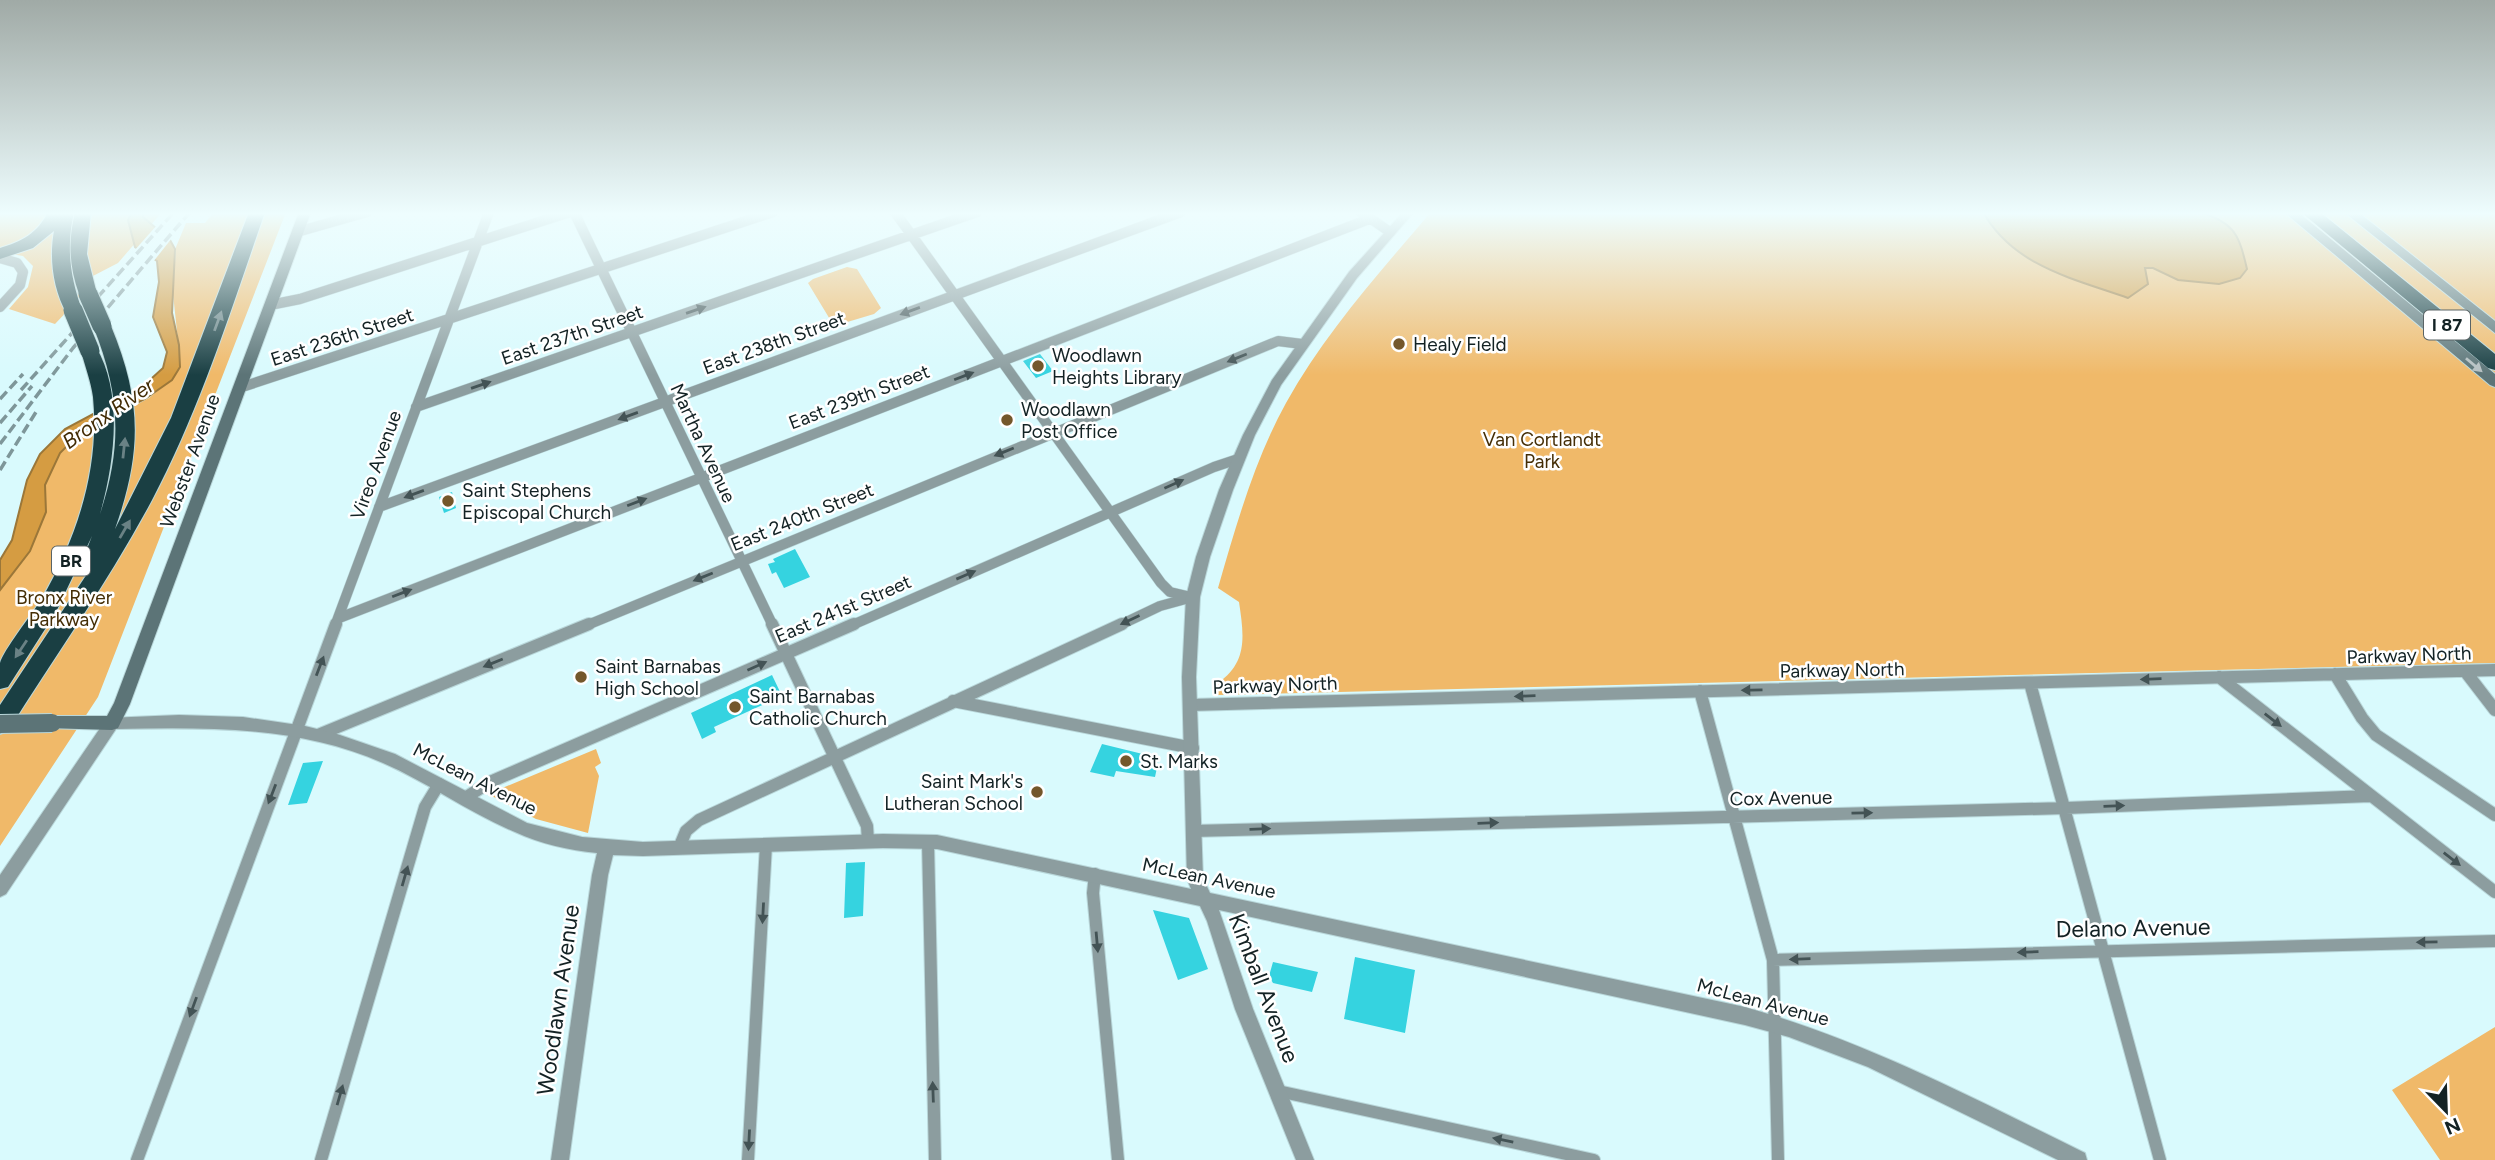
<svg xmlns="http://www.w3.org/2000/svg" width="2495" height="1160" font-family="Figtree,sans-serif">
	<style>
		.green { fill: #f0b969 }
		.water { fill: #d59c42; stroke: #9b7739; stroke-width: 2 }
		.pier { fill: #d9fafd }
		.building { fill: #35d3e0 }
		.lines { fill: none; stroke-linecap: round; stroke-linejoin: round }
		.minor-far1-casing { stroke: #b9d7da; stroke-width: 11 }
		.minor-casing { stroke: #b9d7da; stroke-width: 14 }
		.tertiary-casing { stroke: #b9d7da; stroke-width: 2 }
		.secondary-casing { stroke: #b9d7da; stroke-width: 2 }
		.motorway-casing { stroke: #b9d7da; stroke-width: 2 }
		.minor-far1 { stroke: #8c9d9f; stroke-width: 10 }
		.minor { stroke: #8c9d9f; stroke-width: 12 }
		.tertiary { fill: #8c9d9f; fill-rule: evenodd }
		.secondary { fill: #5c7477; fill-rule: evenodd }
		.motorway { fill: #1a3f43; fill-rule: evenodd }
		.rail { stroke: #7e9699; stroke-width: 3.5; stroke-dasharray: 10 4.5; stroke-linecap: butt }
		.secondary-bridge-casing { stroke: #b9d7da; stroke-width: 20; stroke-linecap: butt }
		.motorway-bridge-casing { stroke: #b9d7da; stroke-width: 21; stroke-linecap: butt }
		.secondary-bridge { stroke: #5c7477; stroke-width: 18 }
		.motorway-bridge { stroke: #1a3f43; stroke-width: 19 }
		.oneway { fill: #435355 }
		.oneway2 { fill: #6a8285 }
		.oneway3 { fill: #b6c0c2 }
		.poi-dot { fill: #74572b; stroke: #fff; stroke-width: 2.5 }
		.labels { text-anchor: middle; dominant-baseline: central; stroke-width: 5; stroke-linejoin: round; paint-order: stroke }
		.shield { fill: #fff; stroke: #5a6466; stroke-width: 2 }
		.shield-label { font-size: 18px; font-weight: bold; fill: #132224 }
		.street-label { font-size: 19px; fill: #132224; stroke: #fff }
		.poi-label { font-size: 19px; fill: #132224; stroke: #fff; text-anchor: start }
		.park-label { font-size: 19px; fill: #452e06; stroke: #fff }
		.water-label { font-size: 21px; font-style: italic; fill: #422b04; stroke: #fff }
		.near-street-label { font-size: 23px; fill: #132224; stroke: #fff }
	</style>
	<rect width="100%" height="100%" fill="#d9fafd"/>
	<path class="green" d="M0 212H162L118 263 91 277 93 284 55 324 9 309 28 287 33 266 23 256 0 252Z
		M214 212H286L98 697 0 846V586L35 539 46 490V481L57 457 71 440 149 398 174 377 180 359 173 294 176 247 186 223H205Z
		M1431 212H2495V663L1218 695V683C1248 662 1244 636 1239 602L1218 588C1236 526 1254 461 1286 403 1325 333 1379 273 1431 212Z
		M847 267 857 269 881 308 874 314 834 326 808 283 813 279Z
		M596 749 601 763 595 767 599 776 588 833 536 819 488 794Z
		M2495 1027V1160H2440L2392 1090Z"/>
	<path class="water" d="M132 212H143V217L170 240 175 249 172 313 179 345 180 367 172 380 145 399 83 430 60 453 45 485 46 512 30 551 0 590V560L12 540 27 480 40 454 65 429 140 389 163 368 167 352 153 317 159 282 157 261 135 247 128 220Z
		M1983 212H2200C2235 223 2239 235 2247 269L2240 278 2219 284 2178 280 2153 268H2145L2148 284 2128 298C2075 279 2014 267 1983 212Z"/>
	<path class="pier" d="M157 225 172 238 153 262 134 251Z"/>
	<path class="building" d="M1040 354 1053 371 1036 378 1023 361Z
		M452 492 456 508 444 513 439 497Z
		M795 549 810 577 784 588 776 572 772 574 768 564 775 562 773 559Z
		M772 675 782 696 714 727 716 732 702 739 691 713Z
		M1102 744 1159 758 1155 777 1116 771 1114 777 1090 772Z
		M323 761 307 803 288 805 303 763Z
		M865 862 863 916 844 918 846 863Z
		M1153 910 1189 918 1208 969 1178 980Z
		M1355 957 1415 970 1405 1033 1344 1019Z
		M1273 962 1318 972 1312 992 1273 983 1269 976Z"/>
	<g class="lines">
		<defs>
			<path id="minor-far1" d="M574 212 773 626
				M895 212 1161 583 1170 592 1187 596
				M1361 212 1390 232
				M297 232 367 212
				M0 258 17 263 23 272 20 285 0 307
				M270 305 300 299 570 212
				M239 388 773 212
				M416 407 977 212
				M379 507 1181 212
				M339 618 1369 219
				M335 626 489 212
				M585 626 1278 341 1302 344
				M850 626 1214 467 1238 459
				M1118 626 1160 606 1193 597"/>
			<path id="minor" d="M772 624 867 826 868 841
				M2465 671 2495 710
				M2335 674 2362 718 2376 735 2495 815
				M2219 677 2495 892
				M2030 683 2160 1160
				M1700 691 1773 960 1778 1160
				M953 701 1193 748
				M1190 705 2495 670
				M318 735 589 624
				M465 798 490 782 854 624
				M1192 831 2066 808 2370 796
				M928 842 935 1160
				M679 848 686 831 699 820 1122 624
				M1095 874 1093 893 1118 1160
				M1773 960 2495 941
				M1278 1091 1594 1160
				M137 1160 336 624
				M321 1160 425 807 439 784
				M748 1160 766 845"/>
			<path id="tertiary" d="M1403 212H1414L1357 278 1281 385 1255 435 1233 490 1210 557 1200 597 1196 677 1203 878 1210 893 1745 1007C1865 1041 1973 1098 2085 1153L2087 1160H2058L1868 1067 1789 1037 1745 1025 1219 910 1253 1009 1314 1160H1296L1235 1009 1207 921 1200 906 937 849 883 848 643 856 613 855 608 875 569 1160H551L592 875 597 853C569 850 541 844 515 832 469 813 429 783 383 763 299 726 207 727 116 729L6 894 0 897V875L107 718 179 715 243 717 305 726 337 734 395 754 527 823 582 837 643 842 883 834 937 835 1191 889 1187 879 1182 677 1186 597 1196 557 1219 490 1243 435 1272 380 1349 272Z"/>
			<path id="secondary" d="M299 212H311L130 704 118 728 112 730 46 728 43 723 46 718 52 716H107L114 703Z
				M2284 212H2298L2495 374V387L2490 385Z
				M2344 212H2358L2495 321V333Z"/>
			<path id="motorway" d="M48 212H74C66 247 70 277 82 310L79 314H67C53 290 49 258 54 231L33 248 0 259V248C21 242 38 233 48 212Z
				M75 212H91L87 254 97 294 88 300 79 294C69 266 68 241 75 212Z
				M249 212H265C231 310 200 409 152 500 109 581 56 654 8 731L0 734V705L87 574 83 573 80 567 92 536 56 612 8 687 0 689C0 681 0 670 0 663 3 651 32 614 41 600 77 538 100 469 93 397 91 382 85 366 81 351L84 347H96C124 394 114 464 100 514 123 445 120 393 93 326L96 322 102 320 111 326C142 401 142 452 115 529L171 418Z
				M2301 212H2320L2495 354V370L2488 368Z"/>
		</defs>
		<use href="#minor-far1" class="minor-far1-casing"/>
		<use href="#minor" class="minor-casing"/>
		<use href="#tertiary" class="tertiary-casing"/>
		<use href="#secondary" class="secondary-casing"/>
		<use href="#motorway" class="motorway-casing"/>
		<use href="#minor-far1" class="minor-far1"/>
		<use href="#minor" class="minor"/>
		<use href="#tertiary" class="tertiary"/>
		<use href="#secondary" class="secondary"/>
		<use href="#motorway" class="motorway"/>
		<path class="rail" d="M88 308 174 212
			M21 390 98 304
			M0 399 23 374
			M0 423 32 386
			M0 444 73 348 190 212
			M0 470 36 412"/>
		<defs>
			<path id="secondary-bridge" d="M0 724 52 723"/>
			<path id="motorway-bridge" d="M88 294 102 326
				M73 310 90 351"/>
		</defs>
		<use href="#secondary-bridge" class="secondary-bridge-casing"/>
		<use href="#motorway-bridge" class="motorway-bridge-casing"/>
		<use href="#secondary-bridge" class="secondary-bridge"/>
		<use href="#motorway-bridge" class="motorway-bridge"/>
	</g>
	<defs><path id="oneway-solid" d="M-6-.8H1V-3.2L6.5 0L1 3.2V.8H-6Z" transform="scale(1.75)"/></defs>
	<g class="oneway">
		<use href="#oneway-solid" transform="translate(696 310) rotate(-19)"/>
		<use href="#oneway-solid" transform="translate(910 311) rotate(160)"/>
		<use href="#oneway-solid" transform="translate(1237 358) rotate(158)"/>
		<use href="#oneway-solid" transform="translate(964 376) rotate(-21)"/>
		<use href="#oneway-solid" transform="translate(481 385) rotate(-19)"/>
		<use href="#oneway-solid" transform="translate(628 416) rotate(160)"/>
		<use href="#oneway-solid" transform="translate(1004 452) rotate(158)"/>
		<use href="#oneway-solid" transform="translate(1174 484) rotate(-24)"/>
		<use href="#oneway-solid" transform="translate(414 494) rotate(160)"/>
		<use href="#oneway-solid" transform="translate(637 502) rotate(-21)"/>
		<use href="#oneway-solid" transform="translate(966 575) rotate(-23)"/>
		<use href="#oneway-solid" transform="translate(703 577) rotate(158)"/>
		<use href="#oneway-solid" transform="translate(402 593) rotate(-21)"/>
		<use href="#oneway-solid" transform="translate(1130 620) rotate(155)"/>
		<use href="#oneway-solid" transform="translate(493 663) rotate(158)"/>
		<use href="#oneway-solid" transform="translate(320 666) rotate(-69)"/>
		<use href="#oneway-solid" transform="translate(757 666) rotate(-24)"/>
		<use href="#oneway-solid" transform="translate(2151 679) rotate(178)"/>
		<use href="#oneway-solid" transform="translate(1752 690) rotate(179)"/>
		<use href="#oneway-solid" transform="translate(1525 696) rotate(178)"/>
		<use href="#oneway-solid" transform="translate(2273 720) rotate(38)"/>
		<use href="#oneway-solid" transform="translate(272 794) rotate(111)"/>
		<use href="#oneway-solid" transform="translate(2114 806) rotate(-2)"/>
		<use href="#oneway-solid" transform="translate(1862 813) rotate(-1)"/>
		<use href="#oneway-solid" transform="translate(1488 823) rotate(-2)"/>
		<use href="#oneway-solid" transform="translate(1260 829) rotate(-2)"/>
		<use href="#oneway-solid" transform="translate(2452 859) rotate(38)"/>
		<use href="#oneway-solid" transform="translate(405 876) rotate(-74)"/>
		<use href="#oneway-solid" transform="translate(763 913) rotate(93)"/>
		<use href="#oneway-solid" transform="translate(1097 942) rotate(85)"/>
		<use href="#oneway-solid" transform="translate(2427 942) rotate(179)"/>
		<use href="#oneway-solid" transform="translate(2028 952) rotate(178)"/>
		<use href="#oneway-solid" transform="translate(1800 959) rotate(178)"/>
		<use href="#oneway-solid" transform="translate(193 1007) rotate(110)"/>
		<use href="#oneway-solid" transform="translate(933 1092) rotate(-92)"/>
		<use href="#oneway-solid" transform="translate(340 1095) rotate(-74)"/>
		<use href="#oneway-solid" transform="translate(749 1140) rotate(93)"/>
		<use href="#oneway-solid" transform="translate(1503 1140) rotate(-168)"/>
	</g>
	<g class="oneway2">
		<use href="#oneway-solid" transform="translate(218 321) rotate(-70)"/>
		<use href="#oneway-solid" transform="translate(124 448) rotate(-84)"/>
		<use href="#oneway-solid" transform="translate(125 529) rotate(-60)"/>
		<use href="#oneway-solid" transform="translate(21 649) rotate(124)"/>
	</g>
	<use class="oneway3" href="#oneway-solid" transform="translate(2474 365) rotate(40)"/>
	<linearGradient id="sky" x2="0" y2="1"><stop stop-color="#a0aaa6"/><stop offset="0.57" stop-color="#eefdfe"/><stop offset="1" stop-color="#eefdfe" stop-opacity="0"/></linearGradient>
	<rect width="2495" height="375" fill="url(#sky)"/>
	<g class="poi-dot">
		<circle cx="1399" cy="344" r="7"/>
		<circle cx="1038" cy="366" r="7"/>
		<circle cx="1007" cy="420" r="7"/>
		<circle cx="448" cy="501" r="7"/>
		<circle cx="581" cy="677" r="7"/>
		<circle cx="735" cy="707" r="7"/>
		<circle cx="1126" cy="761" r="7"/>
		<circle cx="1037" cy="792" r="7"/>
	</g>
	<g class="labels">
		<g class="shield">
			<rect x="2424" y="310.5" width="46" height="29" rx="5"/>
			<rect x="52" y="546.5" width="38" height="29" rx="5"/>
		</g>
		<g class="shield-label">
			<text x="2447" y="325">I 87</text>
			<text x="71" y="561">BR</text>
		</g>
		<g class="street-label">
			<text transform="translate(572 335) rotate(-19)">East 237th Street</text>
			<text transform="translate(342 337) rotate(-18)">East 236th Street</text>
			<text transform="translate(774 343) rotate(-20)">East 238th Street</text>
			<text transform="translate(859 397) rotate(-21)">East 239th Street</text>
			<text transform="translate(703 443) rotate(65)">Martha Avenue</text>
			<text transform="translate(190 461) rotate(-70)">Webster Avenue</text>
			<text transform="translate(376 465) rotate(-70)">Vireo Avenue</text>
			<text transform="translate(802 517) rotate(-22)">East 240th Street</text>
			<text transform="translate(843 609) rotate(-23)">East 241st Street</text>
			<text transform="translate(2409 655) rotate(-2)">Parkway North</text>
			<text transform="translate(1842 670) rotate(-1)">Parkway North</text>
			<text transform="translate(1275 685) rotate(-2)">Parkway North</text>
			<text transform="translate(475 779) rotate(27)">McLean Avenue</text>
			<text transform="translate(1781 798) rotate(-1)">Cox Avenue</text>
			<text transform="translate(1209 878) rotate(12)">McLean Avenue</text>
			<text transform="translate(1763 1002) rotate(15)">McLean Avenue</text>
		</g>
		<g class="poi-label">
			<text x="1413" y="344">Healy Field</text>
			<text x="1052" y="355">Woodlawn<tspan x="1052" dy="22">Heights Library</tspan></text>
			<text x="1021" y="409">Woodlawn<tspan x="1021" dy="22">Post Office</tspan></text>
			<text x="462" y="490">Saint Stephens<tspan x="462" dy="22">Episcopal Church</tspan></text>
			<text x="595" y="666">Saint Barnabas<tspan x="595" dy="22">High School</tspan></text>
			<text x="749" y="696">Saint Barnabas<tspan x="749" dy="22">Catholic Church</tspan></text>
			<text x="1140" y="761">St. Marks</text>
			<text x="1023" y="781" text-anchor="end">Saint Mark's<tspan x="1023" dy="22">Lutheran School</tspan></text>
		</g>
		<g class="park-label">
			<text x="1542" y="439">Van Cortlandt<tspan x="1542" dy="22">Park</tspan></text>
			<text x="64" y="597">Bronx River<tspan x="64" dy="22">Parkway</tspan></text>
		</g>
		<g class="water-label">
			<text transform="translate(108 413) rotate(-35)">Bronx River</text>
		</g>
		<g class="near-street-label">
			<text transform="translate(2133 928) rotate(-1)">Delano Avenue</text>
			<text transform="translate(1264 988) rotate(69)">Kimball Avenue</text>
			<text transform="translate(558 1000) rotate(-82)">Woodlawn Avenue</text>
		</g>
	</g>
	<g transform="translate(2446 1111) rotate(157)" stroke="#ffffff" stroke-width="5" paint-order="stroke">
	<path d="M0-5L12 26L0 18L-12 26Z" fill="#132224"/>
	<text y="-10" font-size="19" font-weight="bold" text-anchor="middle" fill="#132224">N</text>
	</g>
</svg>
